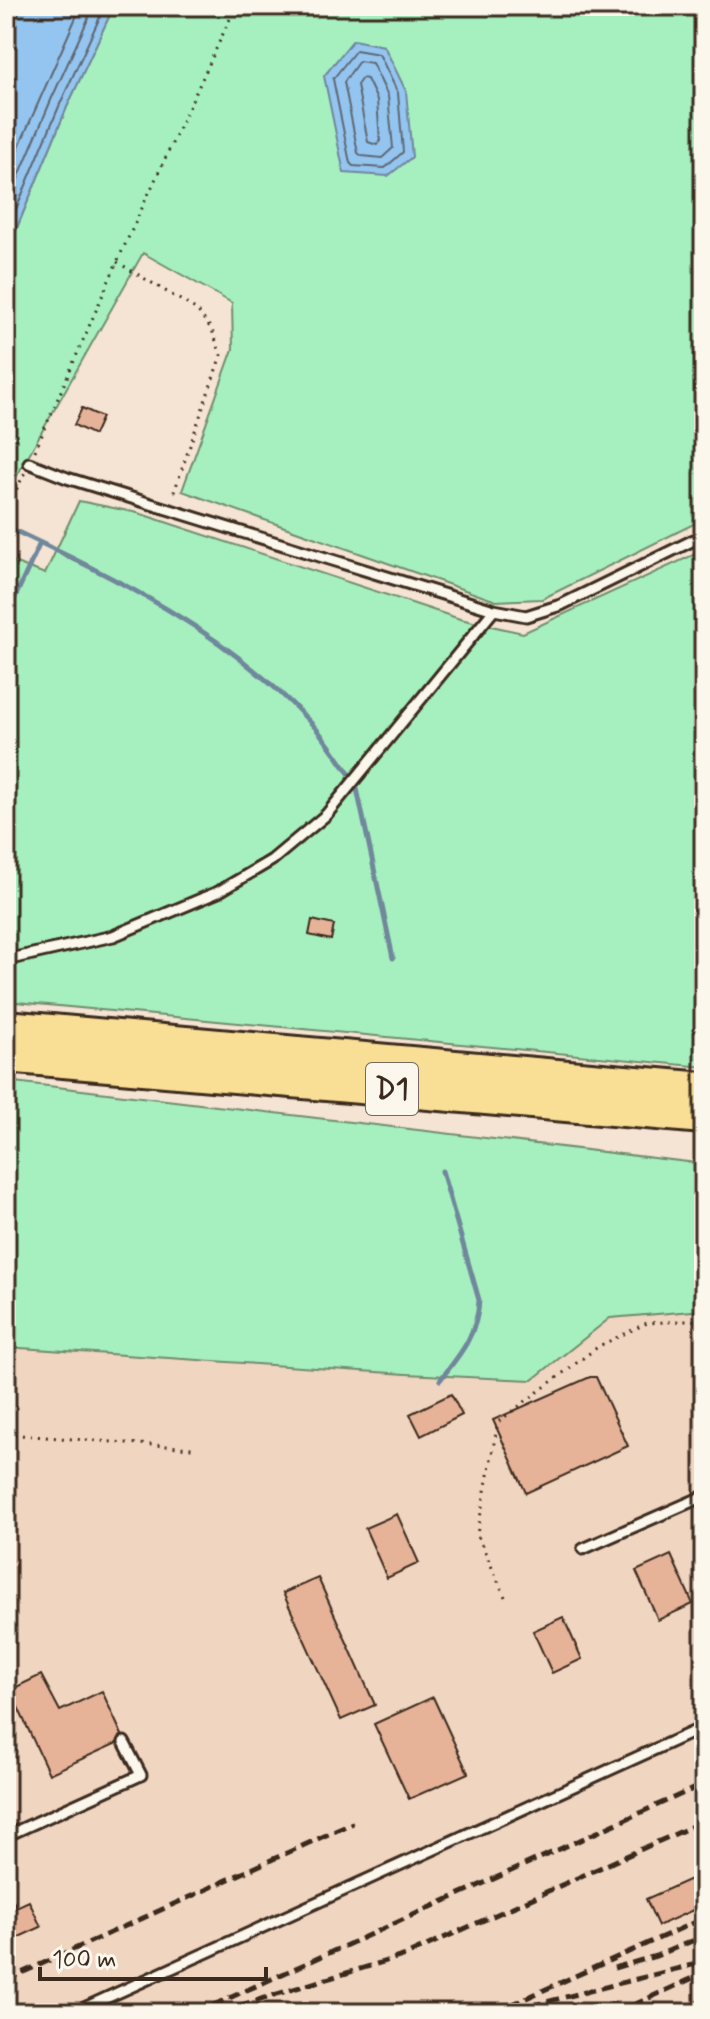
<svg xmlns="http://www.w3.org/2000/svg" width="710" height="2019" font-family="Mynerve,sans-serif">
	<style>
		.built { fill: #f0d5c1 }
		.green { fill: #a6f0bf; stroke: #708d6e; stroke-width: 2 }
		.water { fill: #94c5f0; stroke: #70879c; stroke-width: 2 }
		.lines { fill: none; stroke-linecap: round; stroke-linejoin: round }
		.shore { stroke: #5f6872; stroke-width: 2 }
		.stream { stroke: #70879c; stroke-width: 5 }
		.building { fill: #e6b398; stroke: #3b2a1e; stroke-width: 2 }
		.lane-casing { stroke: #3b2a1e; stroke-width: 15 }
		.highway-casing { stroke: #3b2a1e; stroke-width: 38 }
		.path { stroke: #3b2a1e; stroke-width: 3; stroke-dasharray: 2 6; stroke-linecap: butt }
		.lane { stroke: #fbf7ec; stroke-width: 9 }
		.highway { stroke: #f9df96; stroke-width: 32 }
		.rail { stroke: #3b2a1e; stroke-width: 5; stroke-dasharray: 12 6; stroke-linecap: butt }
		.labels { text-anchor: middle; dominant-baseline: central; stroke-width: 7; stroke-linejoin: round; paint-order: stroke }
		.shield { fill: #fbf7ec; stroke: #75685c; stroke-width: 2 }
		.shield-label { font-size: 30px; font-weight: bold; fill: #3b2a1e }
	</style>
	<rect width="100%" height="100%" fill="#f5e3d3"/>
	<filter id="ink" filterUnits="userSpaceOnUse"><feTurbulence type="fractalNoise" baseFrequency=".0125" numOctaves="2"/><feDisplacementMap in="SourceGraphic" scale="16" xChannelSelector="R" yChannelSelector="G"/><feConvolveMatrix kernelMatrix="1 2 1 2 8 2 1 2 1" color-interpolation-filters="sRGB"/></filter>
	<g filter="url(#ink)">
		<path class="built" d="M704 1310V2013H6V1347L532 1380 610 1318Z"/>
		<path class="green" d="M114 6H575L580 10 598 6H704V519L542 599 496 601 182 491 233 349 232 303 143 253 6 495V254L67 107Z
			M79 501 138 513 460 619 523 633 704 550V1067L6 1001V569L11 561 45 574Z
			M6 1081 704 1164V1310L610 1318 532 1380 406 1374 6 1347Z"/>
		<path class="water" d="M22 6H114L67 107 6 254V40Z
			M353 40 384 46 406 91 412 157 388 176 344 173 324 76Z"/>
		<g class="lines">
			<path class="shore" d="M356 50 379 54 398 93 403 152 385 168 353 166 350 163 333 79Z
				M359 61 372 63 388 96 393 148 382 158 362 156 358 153 344 82Z
				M362 78 367 79 377 100 380 141 377 145 368 142 357 85Z
				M6 176 81 6
				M6 207 51 100 94 6
				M6 233 60 104 105 6"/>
			<path class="stream" d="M7 527C118 579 225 631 310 722 326 738 338 759 351 776
				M6 617 40 543
				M356 784 393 958
				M440 1380C460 1355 478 1333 479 1300L442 1171"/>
		</g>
		<path class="building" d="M82 408 102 417 94 435 74 425Z
			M312 920 334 925 331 940 309 935Z
			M590 1377H596L628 1446 526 1493 493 1420Z
			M451 1394 462 1415 421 1436 410 1414Z
			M397 1514 419 1563 387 1578 365 1528Z
			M671 1555 693 1604 658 1620 636 1571Z
			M318 1578 375 1705 341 1720 283 1593Z
			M563 1617 582 1659 552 1673 533 1631Z
			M41 1675 60 1711 102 1691 122 1735 117 1743 49 1774 10 1690Z
			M433 1697 468 1773 409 1799 374 1724Z
			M704 1873V1905L658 1926 646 1899Z
			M6 1885 16 1907 29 1901 41 1927 6 1943Z"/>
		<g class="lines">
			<defs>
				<path id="lane" d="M29 463 67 478 494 610 526 616 561 605 704 535
					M6 960 113 936 218 892 272 860 326 815 494 610
					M583 1549 704 1496
					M6 1836 141 1775 124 1742
					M73 2013 704 1727"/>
				<path id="highway" d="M6 1027 704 1089
					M6 1056 704 1117"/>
			</defs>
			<use href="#lane" class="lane-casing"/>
			<use href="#highway" class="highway-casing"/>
			<path class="path" d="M117 262 197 310 212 330 221 355 172 498
				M35 451 117 262 236 6
				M6 511 25 472
				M6 1434 193 1448
				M505 1597 477 1534 498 1422 599 1346 647 1323 704 1320"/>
			<use href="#lane" class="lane"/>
			<use href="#highway" class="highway"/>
			<path class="rail" d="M614 1968 656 1956 704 1936
				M6 1980 353 1823
				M530 2006 704 1962
				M221 2011 406 1955 704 1821
				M196 2013 704 1784
				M493 2013 704 1918
				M616 2013 704 1973
				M683 2013 704 1998"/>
		</g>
	</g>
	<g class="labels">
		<rect class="shield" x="366" y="1063" width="52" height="52" rx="6"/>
		<g class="shield-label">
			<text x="392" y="1089">D1</text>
		</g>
	</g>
	<rect width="710" height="2019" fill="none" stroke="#fbf7ec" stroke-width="32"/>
	<rect x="16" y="16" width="678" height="1987" fill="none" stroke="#3b2a1e" stroke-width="3" filter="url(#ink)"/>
	<path d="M40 1967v12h226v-12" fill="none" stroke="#3b2a1e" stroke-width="4"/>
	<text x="52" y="1967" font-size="24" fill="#3b2a1e" stroke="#fbf7ec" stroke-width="6" paint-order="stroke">100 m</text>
</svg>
